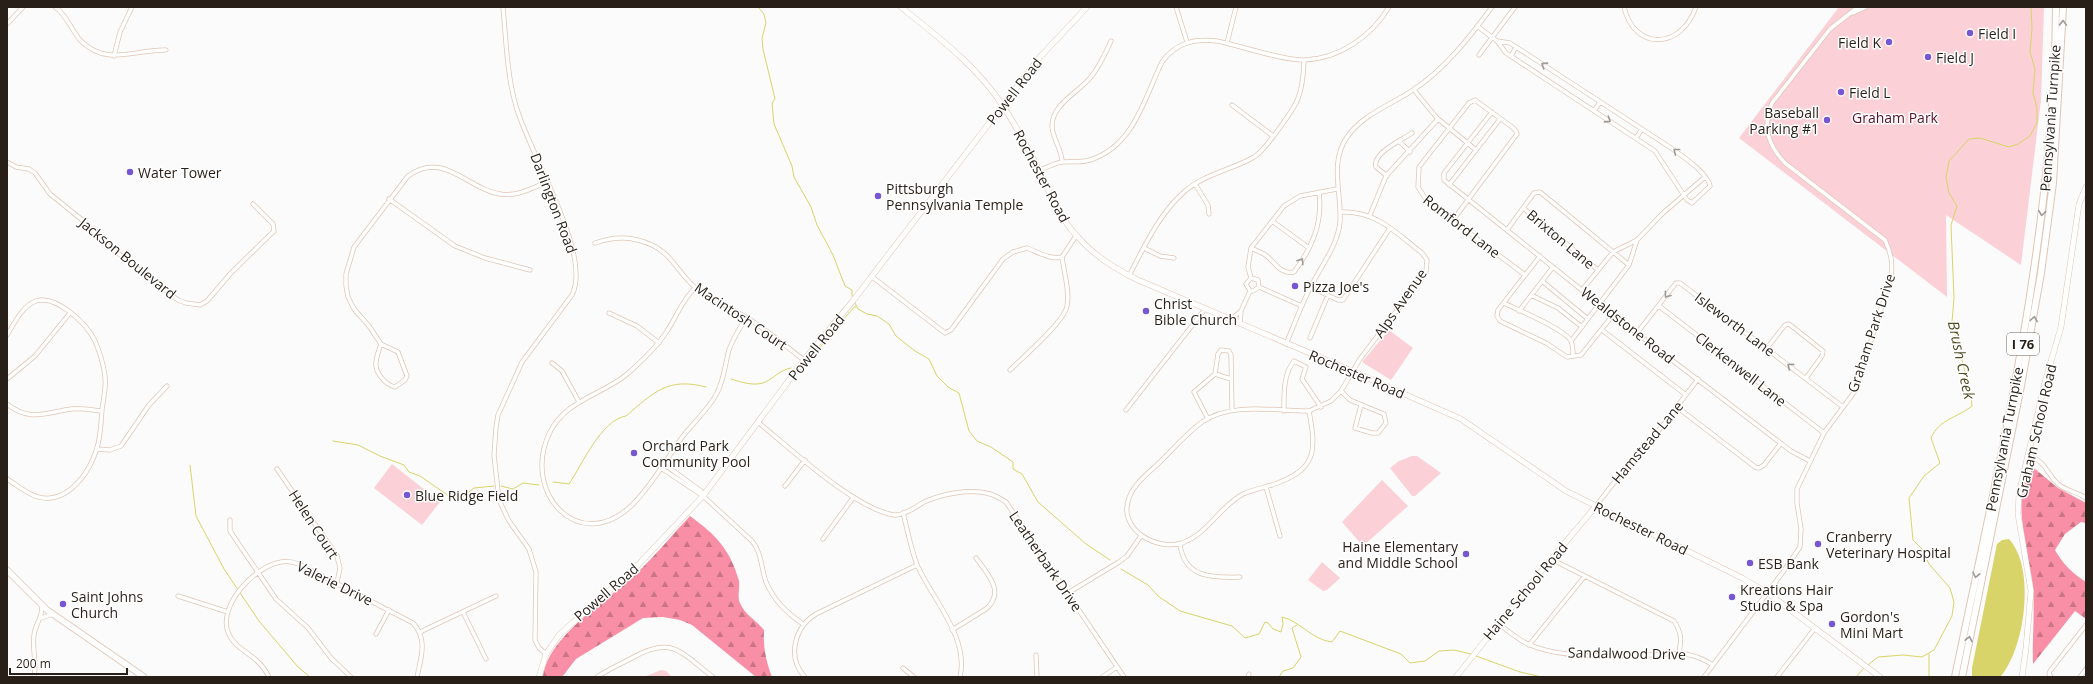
<svg xmlns="http://www.w3.org/2000/svg" width="2093" height="684" font-family="'Open Sans',sans-serif">
	<style>
		.green { fill: #fbd0d7 }
		.forest { fill: url(#forest-firs) }
		.water { fill: #d8d469 }
		.lines { fill: none; stroke-linecap: round; stroke-linejoin: round }
		.stream { stroke: #d8d469; stroke-width: 1 }
		.street-casing { stroke: #e0c6b5; stroke-width: 5 }
		.secondary-casing { stroke: #e0c6b5; stroke-width: 6 }
		.primary-casing { stroke: #e0c6b5; stroke-width: 7 }
		.highway-casing { stroke: #e0c6b5; stroke-width: 8 }
		.street { stroke: #fff; stroke-width: 3.5 }
		.secondary { stroke: #fff; stroke-width: 5 }
		.primary { stroke: #fff; stroke-width: 5.5 }
		.highway { stroke: #fff; stroke-width: 6 }
		.oneway { stroke: #9e9a97 }
		.poi-dot { fill: #7757d1; stroke: #fff; stroke-width: 1.5 }
		.labels { text-anchor: middle; dominant-baseline: central; stroke-width: 3; stroke-linejoin: round; paint-order: stroke }
		.shield { fill: #fff; stroke: #68625d; stroke-width: 1 }
		.shield-label { font-size: 13px; font-weight: bold; fill: #281f18 }
		.poi-label { font-size: 14px; fill: #281f18; stroke: #fff; text-anchor: start }
		.street-label { font-size: 14px; fill: #281f18; stroke: #fff }
		.park-label { font-size: 14px; fill: #521226; stroke: #fff }
		.water-label { font-size: 15px; font-style: italic; fill: #4f4e22; stroke: #fff }
	</style>
	<defs>
		<pattern id="forest-firs" width="22" height="20" patternUnits="userSpaceOnUse"><rect width="22" height="20" fill="#f98fa6"/><path d="M5 1l3.5 6h-7zM16 11l3.5 6h-7z" fill="#ca7486"/></pattern>
	</defs>
	<rect width="100%" height="100%" fill="#fbfbfb"/>
	<path class="green" d="M1839 7H2044L2041 100 2021 265 1946 215 1947 297 1739 138Z
		M1389 330 1413 348 1391 380 1362 362Z
		M1412 456H1417L1441 473 1415 496H1412L1390 468 1399 461Z
		M392 464 440 502 422 525 374 488Z
		M1382 480 1408 506 1363 546 1342 522Z
		M1322 562 1340 578 1327 590 1323 591 1308 580Z
		M661 670 666 671 672 677H644Z"/>
	<path class="forest" d="M2034 468 2058 488 2086 503V523L2081 522 2065 534 2055 550C2062 563 2073 574 2086 582V619L2075 611 2033 664C2032 639 2035 613 2033 588 2030 555 2008 493 2034 468Z
		M690 516C716 535 730 549 739 581 740 588 737 597 740 603 745 615 756 620 764 630 763 647 766 661 772 677H756L692 625 680 620 663 617 643 618 576 659 562 677H543C548 636 607 601 636 574 655 556 672 535 690 516Z"/>
	<path class="water" d="M2009 539C2036 568 2025 649 2000 677H1972V668L1997 544 2002 540Z"/>
	<g class="lines">
		<path class="stream" d="M758 7 764 14 766 23 762 38 763 49 775 99 772 103 774 124 792 166 794 177 811 207 817 225 833 255 845 286 852 290V296
			M855 303 858 309 867 314 877 316 889 324 896 336 915 351 929 359 937 376 948 387 959 393 969 431 977 441 991 447 1013 462V469L1022 474 1038 502 1086 544 1110 560
			M833 332 854 307H856
			M804 366 828 338
			M731 379C740 382 753 386 763 383 774 379 779 370 791 368
			M333 441 358 445 380 456 404 465 409 472 420 476 449 496 460 499 474 488 494 486
			M190 465 196 516 224 569 259 621 298 667 310 677
			M553 482 569 484C582 465 601 420 626 416 654 392 668 377 706 387
			M501 486 513 489 523 483 539 485
			M1121 569 1148 585 1158 596 1180 611 1232 626 1245 638 1259 634 1265 622 1268 623 1273 629 1281 632 1283 624 1282 617C1300 621 1312 640 1332 642L1340 631 1401 654 1410 663 1425 661 1439 651 1454 650 1471 654
			M1929 654V677
			M1476 656 1520 672 1542 677
			M1868 665 1878 657 1903 655 1922 657 1934 650 1952 616 1954 602 1950 588 1929 564 1922 549 1913 540 1909 498 1924 476 1940 463 1931 438C1939 419 1957 418 1972 406L1971 395 1952 322 1954 298 1951 225 1957 206 1949 193 1946 177 1949 161 1969 139 1980 138 2009 147 2018 144 2030 136 2037 123V108L2033 93 2035 69 2030 52 2032 28 2031 7
			M1279 677 1283 671 1293 668 1301 657 1292 628 1297 625
			M1856 677 1864 668"/>
		<defs>
			<path id="street" d="M55 7C67 15 71 30 81 41 107 67 136 49 166 50
				M503 7C506 39 507 76 516 106 528 151 593 254 572 295L522 362 498 415 496 427 494 455 499 500 509 521 529 549 536 572 535 640 539 648 546 654
				M1176 7 1187 42
				M1624 7C1634 51 1681 50 1696 7
				M1853 13 1866 7
				M7 24 23 7
				M1477 26 1497 41 1506 53 1655 151 1687 200 1692 203 1710 186C1708 173 1682 156 1671 148L1510 43 1497 41
				M1227 43 1236 7
				M1479 55 1515 7
				M114 56 120 32 132 7
				M1511 56 1516 47
				M1414 90 1437 118 1476 150
				M1232 105 1273 136
				M1594 111 1600 102
				M1492 112 1444 173V180L1613 315 1791 451 1810 461
				M1636 138 1642 129
				M1399 141 1410 152
				M7 162 16 167 29 169 35 173 50 194 86 223 101 240 178 300 186 303 200 305 207 301 231 273 274 231 273 224 253 204
				M1062 162C1062 149 1052 138 1052 126 1052 104 1079 92 1091 77 1100 66 1105 54 1111 41
				M1039 170C1046 168 1055 163 1062 162 1072 161 1080 163 1090 160 1134 146 1144 99 1162 62 1176 43 1194 38 1217 41 1242 46 1280 60 1304 60 1339 59 1372 36 1389 7
				M1387 176 1376 167C1372 153 1402 140 1412 133
				M1195 184 1208 205 1209 214
				M1449 185 1500 119
				M389 199 455 246 485 258 530 270
				M1523 208 1598 270
				M1370 215 1386 176 1438 119
				M1453 220 1517 134 1516 131 1512 127 1475 100 1469 103 1419 167 1418 187 1427 201 1525 275
				M1272 221 1309 248
				M1507 230 1534 193 1540 192 1629 265
				M595 243C615 236 632 236 652 245 672 254 680 276 697 289 715 303 737 310 755 323 772 334 788 348 804 360
				M1144 248 1160 256 1174 258
				M1251 248C1255 250 1260 252 1264 254 1274 260 1279 275 1294 272 1312 248 1323 223 1319 192
				M1540 256 1498 310 1497 316 1500 321 1546 343 1567 357 1581 355 1613 315
				M871 276 945 333 951 330 1003 259 1013 252 1027 248C1038 252 1050 260 1062 257L1076 236
				M1129 276C1144 247 1159 214 1184 192 1204 174 1232 170 1254 157 1263 151 1269 142 1275 134 1297 105 1303 97 1304 60
				M1251 278 1248 267 1251 248 1284 206 1300 196 1337 189
				M1542 281 1588 319
				M1259 287 1302 306
				M1310 287 1338 300H1343L1390 228
				M695 288C682 300 677 316 667 331 657 347 641 362 626 375 601 395 565 401 550 432 520 493 580 557 633 504 653 484 666 459 683 436 694 422 709 409 717 393 724 380 725 364 729 350 733 338 740 328 746 318
				M1582 290 1613 252 1637 240
				M1250 291H1253L1259 287 1258 280 1251 278
				M1250 291 1246 284 1251 278
				M1531 295 1558 308 1582 327
				M1504 303C1518 310 1565 329 1571 341 1573 345 1573 352 1573 356
				M1659 306 1824 433
				M1519 311 1553 267
				M609 313 637 326 659 343
				M1231 319 1241 311
				M1240 323 1241 311 1250 291
				M1602 330 1686 395
				M1637 333 1676 283H1680L1843 407
				M7 335C14 324 22 306 36 301 56 294 87 324 95 341 99 350 102 360 104 370 107 383 104 396 102 409 101 422 101 438 96 451 90 470 73 496 50 498 34 500 20 487 7 479
				M1310 338 1328 295
				M1571 341 1629 265 1637 240 1663 213 1705 177
				M381 344C379 350 376 357 376 363 375 373 386 385 395 387L405 380 407 376 398 352 381 344 369 326 354 309 348 297 346 286V274L354 247 408 176C444 150 467 189 500 194 516 197 533 188 547 182
				M1286 344C1294 325 1301 306 1310 288 1320 268 1338 245 1340 222 1342 194 1329 163 1347 137 1363 114 1391 105 1413 90 1444 70 1470 37 1492 7
				M1767 348 1785 325 1789 324 1823 351 1822 356 1806 378
				M552 363 562 371 579 402
				M1010 370C1022 358 1065 321 1067 306 1070 291 1064 273 1062 257
				M1215 374 1231 379
				M7 379 35 356 70 313
				M1341 391 1350 400 1384 414 1386 423 1378 433H1372L1355 428 1361 405
				M7 404C30 422 45 413 71 409 82 408 92 410 102 411
				M1677 407 1755 467 1759 468 1764 465 1781 443
				M1126 410 1205 309
				M1284 411C1284 395 1283 374 1294 361L1306 367 1302 379 1321 407
				M1309 411C1317 453 1316 470 1272 485 1262 488 1252 490 1243 494 1219 507 1208 534 1182 543 1156 551 1117 529 1129 498 1134 483 1151 471 1162 460 1175 447 1187 433 1202 422 1231 402 1275 411 1309 411L1331 401 1341 391 1360 359 1426 272 1427 260 1422 253C1395 232 1377 211 1341 212
				M1208 419 1194 392 1215 374 1218 354 1221 350 1229 351 1231 355 1232 410
				M759 423C790 448 855 509 894 515 903 516 916 507 924 502 942 494 971 488 990 494 995 495 1001 499 1006 502L1124 677
				M97 449 110 450 121 446 149 405 167 386
				M2029 456C2047 462 2045 472 2058 484 2066 491 2078 492 2086 498
				M664 464 701 491 703 496 752 541C762 553 761 568 766 582 773 599 788 614 803 624
				M661 468 703 496
				M277 469 337 556 340 568 337 583
				M785 486 805 460
				M1266 487 1280 536
				M1596 506 1612 485 1637 459 1698 379
				M903 513C908 531 911 551 918 567 934 601 969 638 960 677
				M230 520V531L276 599 308 628 331 658 351 677
				M823 539 853 498
				M1180 544C1184 578 1212 578 1240 577
				M1551 559 1674 621C1681 632 1682 639 1679 652
				M1068 593 1119 562 1127 556 1141 536
				M178 596 228 612
				M463 612 486 659
				M41 618 53 614
				M1498 623C1508 631 1517 639 1528 644 1561 659 1610 656 1646 655 1673 654 1688 649 1713 665
				M952 630 986 609C1006 592 987 573 976 558
				M420 632 496 596
				M376 634 389 610
				M1529 645 1584 577
				M1036 655 1037 677
				M903 668 914 677
				M34 677C37 663 32 649 34 635 35 624 44 616 41 604
				M269 677C266 671 262 665 256 660 246 651 233 646 228 632 218 605 255 566 281 562 287 561 293 562 299 564L413 623C428 639 421 658 417 677
				M597 677C607 670 619 665 630 659 672 635 679 651 713 677
				M805 677C786 657 795 627 816 614L917 565
				M1102 677 1117 667
				M1248 677 1249 674
				M1704 677 1783 572 1800 547 1801 529 1797 503V489L1824 433 1855 391 1891 277C1893 263 1891 253 1885 240L1785 163C1768 145 1762 127 1772 103L1830 29 1858 7
				M1777 677 1815 628
				M2051 677 2049 674 2050 671 2086 625
				M2080 677 2086 669"/>
			<path id="secondary" d="M901 7C938 37 977 66 1003 106 1017 127 1028 149 1039 170 1050 193 1059 217 1077 236 1094 256 1115 269 1138 280L1352 371 1461 419 1566 491 1742 578 1768 593 1880 677
				M539 677 546 654 560 634 636 567 703 496 804 360 852 302 1040 57 1087 7
				M1456 677 1528 587 1596 506
				M2022 677 2026 648 2031 591 2018 514 2019 494 2045 382 2061 327 2079 204 2086 187"/>
			<path id="primary" d="M7 570 47 610 144 677"/>
			<path id="highway" d="M1955 677C2001 455 2054 235 2056 7
				M1962 677 2021 386 2041 273 2053 183 2063 7"/>
		</defs>
		<use href="#street" class="street-casing"/>
		<use href="#secondary" class="secondary-casing"/>
		<use href="#primary" class="primary-casing"/>
		<use href="#highway" class="highway-casing"/>
		<use href="#street" class="street"/>
		<use href="#secondary" class="secondary"/>
		<use href="#primary" class="primary"/>
		<use href="#highway" class="highway"/>
	</g>
	<defs><path id="oneway-chevron" d="M-2-3.5L2.5 0L-2 3.5" fill="none" stroke-width="1.6" stroke-linecap="round" stroke-linejoin="round"/></defs>
	<g class="oneway">
		<use href="#oneway-chevron" transform="translate(2063 23) rotate(-88)"/>
		<use href="#oneway-chevron" transform="translate(1544 65) rotate(-147)"/>
		<use href="#oneway-chevron" transform="translate(1608 120) rotate(33)"/>
		<use href="#oneway-chevron" transform="translate(1676 151) rotate(-142)"/>
		<use href="#oneway-chevron" transform="translate(2042 213) rotate(97)"/>
		<use href="#oneway-chevron" transform="translate(1301 261) rotate(-57)"/>
		<use href="#oneway-chevron" transform="translate(1667 295) rotate(127)"/>
		<use href="#oneway-chevron" transform="translate(2034 319) rotate(-80)"/>
		<use href="#oneway-chevron" transform="translate(1790 366) rotate(-143)"/>
		<use href="#oneway-chevron" transform="translate(1976 575) rotate(102)"/>
		<use href="#oneway-chevron" transform="translate(1969 639) rotate(-78)"/>
	</g>
	<g class="poi-dot">
		<circle cx="1970" cy="33" r="4"/>
		<circle cx="1889" cy="42" r="4"/>
		<circle cx="1928" cy="57" r="4"/>
		<circle cx="1841" cy="92" r="4"/>
		<circle cx="1827" cy="120" r="4"/>
		<circle cx="130" cy="172" r="4"/>
		<circle cx="878" cy="196" r="4"/>
		<circle cx="1295" cy="286" r="4"/>
		<circle cx="1146" cy="311" r="4"/>
		<circle cx="634" cy="453" r="4"/>
		<circle cx="407" cy="495" r="4"/>
		<circle cx="1818" cy="544" r="4"/>
		<circle cx="1466" cy="554" r="4"/>
		<circle cx="1750" cy="563" r="4"/>
		<circle cx="1732" cy="597" r="4"/>
		<circle cx="63" cy="604" r="4"/>
		<circle cx="1832" cy="624" r="4"/>
	</g>
	<g class="labels">
		<rect class="shield" x="2007" y="333" width="32" height="22" rx="3"/>
		<g class="shield-label">
			<text x="2023" y="344">I 76</text>
		</g>
		<g class="poi-label">
			<text x="1978" y="33">Field I</text>
			<text x="1881" y="42" text-anchor="end">Field K</text>
			<text x="1936" y="57">Field J</text>
			<text x="1849" y="92">Field L</text>
			<text x="1819" y="112" text-anchor="end">Baseball<tspan x="1819" dy="16">Parking #1</tspan></text>
			<text x="138" y="172">Water Tower</text>
			<text x="886" y="188">Pittsburgh<tspan x="886" dy="16">Pennsylvania Temple</tspan></text>
			<text x="1303" y="286">Pizza Joe's</text>
			<text x="1154" y="303">Christ<tspan x="1154" dy="16">Bible Church</tspan></text>
			<text x="642" y="445">Orchard Park<tspan x="642" dy="16">Community Pool</tspan></text>
			<text x="415" y="495">Blue Ridge Field</text>
			<text x="1826" y="536">Cranberry<tspan x="1826" dy="16">Veterinary Hospital</tspan></text>
			<text x="1458" y="546" text-anchor="end">Haine Elementary<tspan x="1458" dy="16">and Middle School</tspan></text>
			<text x="1758" y="563">ESB Bank</text>
			<text x="1740" y="589">Kreations Hair<tspan x="1740" dy="16">Studio &amp; Spa</tspan></text>
			<text x="71" y="596">Saint Johns<tspan x="71" dy="16">Church</tspan></text>
			<text x="1840" y="616">Gordon's<tspan x="1840" dy="16">Mini Mart</tspan></text>
		</g>
		<g class="street-label">
			<text transform="translate(1014 91) rotate(-52)">Powell Road</text>
			<text transform="translate(2050 118) rotate(-86)">Pennsylvania Turnpike</text>
			<text transform="translate(1042 176) rotate(62)">Rochester Road</text>
			<text transform="translate(554 203) rotate(69)">Darlington Road</text>
			<text transform="translate(1462 226) rotate(38)">Romford Lane</text>
			<text transform="translate(1561 239) rotate(40)">Brixton Lane</text>
			<text transform="translate(128 258) rotate(39)">Jackson Boulevard</text>
			<text transform="translate(1400 303) rotate(-55)">Alps Avenue</text>
			<text transform="translate(741 316) rotate(34)">Macintosh Court</text>
			<text transform="translate(1735 324) rotate(37)">Isleworth Lane</text>
			<text transform="translate(1628 325) rotate(38)">Wealdstone Road</text>
			<text transform="translate(1871 333) rotate(-72)">Graham Park Drive</text>
			<text transform="translate(816 347) rotate(-51)">Powell Road</text>
			<text transform="translate(1741 369) rotate(38)">Clerkenwell Lane</text>
			<text transform="translate(1357 374) rotate(23)">Rochester Road</text>
			<text transform="translate(2036 431) rotate(-77)">Graham School Road</text>
			<text transform="translate(2004 439) rotate(-79)">Pennsylvania Turnpike</text>
			<text transform="translate(1647 442) rotate(-50)">Hamstead Lane</text>
			<text transform="translate(314 524) rotate(57)">Helen Court</text>
			<text transform="translate(1641 528) rotate(26)">Rochester Road</text>
			<text transform="translate(1046 561) rotate(56)">Leatherbark Drive</text>
			<text transform="translate(335 583) rotate(26)">Valerie Drive</text>
			<text transform="translate(1525 591) rotate(-50)">Haine School Road</text>
			<text transform="translate(606 592) rotate(-41)">Powell Road</text>
			<text transform="translate(1627 653) rotate(1)">Sandalwood Drive</text>
		</g>
		<g class="park-label">
			<text x="1895" y="117">Graham Park</text>
		</g>
		<g class="water-label">
			<text transform="translate(1962 360) rotate(78)">Brush Creek</text>
		</g>
	</g>
	<rect width="2093" height="684" fill="none" stroke="#281f18" stroke-width="16"/>
	<path d="M10 668v6h117v-6" fill="none" stroke="#281f18" stroke-width="2"/>
	<text x="16" y="668" font-size="12" fill="#281f18" stroke="#ffffff" stroke-width="3" paint-order="stroke">200 m</text>
</svg>
